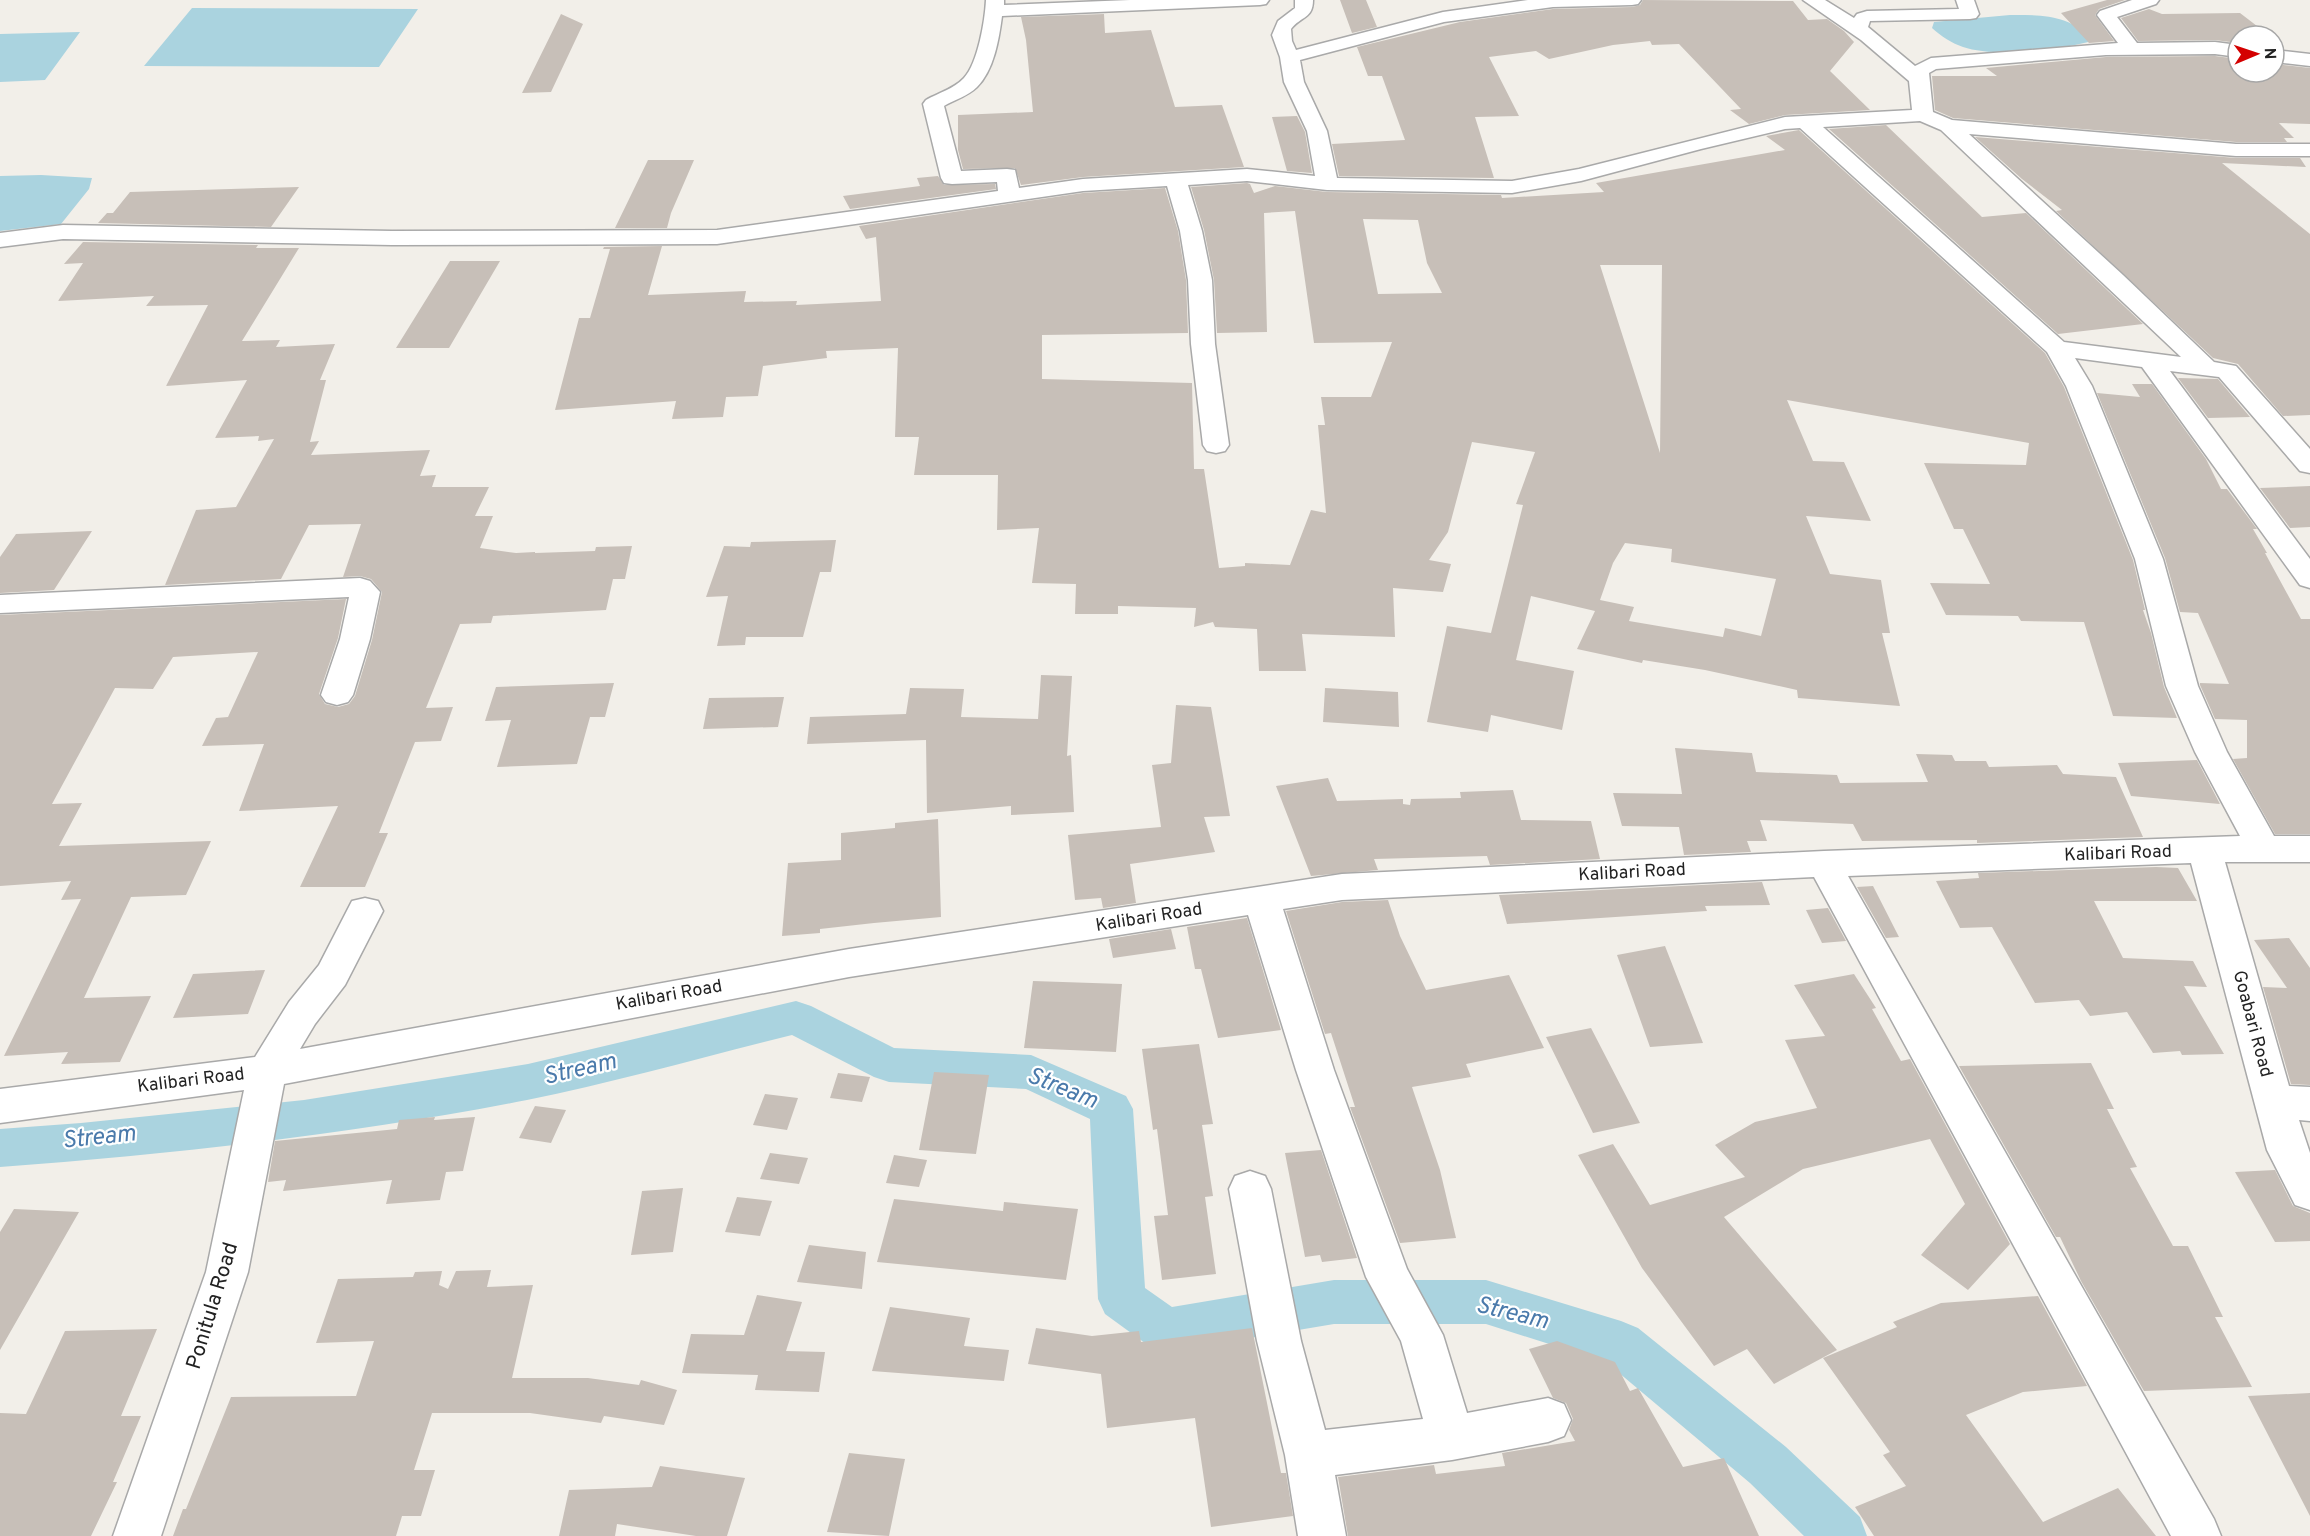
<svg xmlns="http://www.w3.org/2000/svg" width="2310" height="1536" font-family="Overpass,sans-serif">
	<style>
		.water { fill: #aad3df }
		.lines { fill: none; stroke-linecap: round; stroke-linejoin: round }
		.canal { fill: #aad3df; fill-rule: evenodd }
		.building { fill: #c7bfb8; fill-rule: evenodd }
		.minor-casing { stroke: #a9a9a9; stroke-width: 3 }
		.minor { fill: #fff; fill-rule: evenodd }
		.labels { text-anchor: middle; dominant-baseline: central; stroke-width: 4.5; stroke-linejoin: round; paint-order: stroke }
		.street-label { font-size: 18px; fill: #222; stroke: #fff }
		.near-street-label { font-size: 21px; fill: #222; stroke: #fff }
		.near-water-label { font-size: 24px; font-style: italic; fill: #4a7aab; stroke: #fff }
	</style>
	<rect width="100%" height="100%" fill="#f2efe9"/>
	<path class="water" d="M192 8 418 9 379 67 144 66Z
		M2010 15C2041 15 2071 14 2092 41 2060 50 1995 58 1963 47 1951 43 1941 36 1932 28L1934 22Z
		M80 32 45 80 0 82V34Z
		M41 175 92 178 89 189 61 224 0 231V176Z"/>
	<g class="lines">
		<path class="canal" d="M796 1001 811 1006 894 1048 1031 1055 1126 1096 1133 1109 1145 1288 1172 1307 1334 1280H1486L1621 1321 1638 1328 1786 1447 1860 1517 1867 1536H1804L1750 1483 1606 1362 1486 1324H1334L1166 1352 1149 1346 1105 1314 1098 1299 1090 1119 1026 1089 889 1082 874 1077 792 1035C704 1057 616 1082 527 1100 354 1134 176 1154 0 1167V1129L81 1123 304 1100 528 1064Z"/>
	</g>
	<path class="building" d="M1340 0H1366L1377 27 1352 33Z
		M1643 0 1793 1 1808 20 1827 19 1844 31 1854 42 1830 71 1870 110 1785 115 1749 124 1730 110 1741 109 1679 44 1652 45 1650 41 1613 45 1549 59 1536 51 1489 57 1519 116 1475 117 1494 178 1339 176 1332 144 1405 140 1382 76H1368L1357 47 1460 22 1553 9 1632 7 1640 5Z
		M2107 0H2125L2099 9 2095 15 2114 41 2089 43 2061 13Z
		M2149 9 2162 14 2240 13 2270 36H2238V43L2215 40 2138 41 2121 18Z
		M561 14 583 24 551 92 522 93Z
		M1104 14 1105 33 1151 30 1175 107 1222 105 1244 167 1083 177 1021 185 1015 168 963 169 958 150V115L1033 112 1026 40 1021 17Z
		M2215 56 2238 59V72H2274V64L2310 68V124L2279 123 2294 138H2284L2287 142H2236L1953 118 1935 110 1932 76H1997L1986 68 2106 57Z
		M1297 116 1305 132 1312 173 1287 171 1272 117Z
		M1886 125 1982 217 2026 213 2143 324 2058 334 1829 129Z
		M1799 130 2045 353 2064 387 2133 560 2145 610H2143L2151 633 2164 687 2177 718 2113 716 2084 622 2021 621 2018 616 1946 615 1930 583 1990 584 1963 529H1954L1924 463 2026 465 2029 443 1787 400 1813 461 1844 462 1871 521 1806 516 1830 574 1881 580 1890 633H1882L1900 706 1798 698 1797 690 1705 670 1643 660 1642 663 1577 649 1595 611 1531 596 1516 660 1574 671 1562 730 1491 715 1488 732 1427 722 1447 626 1491 633 1523 505 1516 504 1535 452 1472 442 1448 532 1429 560 1451 564 1443 592 1393 588 1395 637 1302 634 1306 671H1259L1257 629 1215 627 1213 622 1194 627 1196 608 1118 606V614H1075L1076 584 1032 583 1039 528 997 530 998 475H914L919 437H895L898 348 826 351 827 358 763 366 758 396 726 397 723 417 672 419 676 401 555 410 579 318H590L610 249H603L604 247 662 246 648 295 746 291 744 302 797 301 796 305 881 301 876 237 866 239 859 226 1083 193 1165 188 1178 231 1186 280 1188 333 1042 335V379L1192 383 1194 469H1204L1219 568 1245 566V563L1290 565 1311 510 1326 513 1318 425H1325L1321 397H1371L1392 342 1314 343 1295 211 1264 213 1267 332 1217 333 1214 280 1204 230 1191 187 1247 183 1250 184 1254 193 1275 186 1327 192 1501 195 1502 198 1604 192 1596 183 1785 150 1766 136ZM1363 219 1418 220 1427 263 1442 293 1378 294ZM1600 265H1662L1660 453ZM1625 543 1672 549 1671 562 1776 579 1761 636 1725 628 1723 637 1629 621 1634 607 1600 600 1613 563Z
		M1975 137 2236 158H2300L2306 167 2222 163 2310 234V415L2283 416 2238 364 2213 358 2056 211 2062 210 2022 179Z
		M648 160H694L671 213 667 228H615Z
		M938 176 944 185 995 184 996 189 850 209 843 196 920 186 917 178Z
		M299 187 271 227 98 223 107 213H113L130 192Z
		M83 242 258 245 256 248H299L242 341 280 340 276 347 335 344 320 380H326L310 442 319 441 311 455 430 450 420 476 436 475 432 487H489L475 516H493L480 548 516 553 535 552V553L595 551 596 547 632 546 625 579H613L606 610 493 616 491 623 460 624 426 708 453 707 441 741 415 742 379 833H388L365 887H300L338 806 239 811 264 744 202 746 216 718 228 717 258 652 173 657 153 689 115 688 52 804 82 803 59 846 211 841 186 895 131 897 84 998 151 996 120 1062 61 1064 68 1052 4 1056 81 899 61 900 71 881 0 886V615L346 599 338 638 319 694 325 704 338 707 349 704 355 696 372 640 382 592 371 579 360 576 343 577 361 524 309 525 281 579 165 585 196 510 236 507 274 439 258 441 259 436 215 438 247 380 166 386 208 305 146 306 154 296 58 301 83 263 64 264Z
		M450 261H500L449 348H396Z
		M2178 378 2218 379 2250 417 2208 418Z
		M2132 384H2152L2206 459 2221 489H2227L2257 529H2253L2267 553H2265L2301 619H2310V834H2275L2233 759 2247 758V720L2215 719 2200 685V683L2229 684 2198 613 2180 612 2165 558 2097 393 2140 397Z
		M2310 486V527L2290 528 2260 488Z
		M92 531 54 590 0 593V557L16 534Z
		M836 540 831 572H820L803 637H746L745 645 717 646 728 596 706 597 724 546 750 547 751 542Z
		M1041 675 1072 676 1067 756 1071 755 1074 812 1011 815V806L927 813 926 740 807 744 810 717 906 714 910 688 964 689 961 717 1038 719Z
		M614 683 605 717H590L577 764 497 767 511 720 485 721 496 687Z
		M1325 688 1398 692 1399 727 1323 722Z
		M784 697 778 727 703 729 709 698Z
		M1176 705 1211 707 1230 816 1204 817 1215 852 1130 864 1136 903 1103 908 1101 898 1075 900 1068 835 1161 827 1152 765 1171 763Z
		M1675 748 1752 753 1756 772 1837 775 1840 783 1928 782 1916 754 1952 755 1955 761H1986L1989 767 2057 765 2063 774 2116 777 2143 837 1977 843V840L1862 841 1853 824 1760 820 1767 841H1747L1751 852 1684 855 1679 827 1622 826 1613 793 1682 794Z
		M2197 760 2220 804 2131 796 2118 763Z
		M1328 778 1337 801 1403 799V804L1410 805 1411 799 1461 798 1460 792 1513 790 1521 820 1591 821 1600 859 1490 865 1487 856 1374 859 1378 870 1311 876 1276 786Z
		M938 819 941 917 874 923 820 929V933L782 936 788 863 841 860V833L895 828V823Z
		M2156 867 2178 868 2197 901H2094L2123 958 2193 961 2207 987 2184 986 2224 1054 2182 1055 2180 1051 2153 1053 2127 1012 2090 1016 2079 1000 2035 1003 1992 927 1960 928 1936 881 1979 878 1978 873Z
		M1762 882 1770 905 1705 906 1707 911 1507 924 1499 895Z
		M1873 886 1899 937 1886 938 1857 887Z
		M1388 900 1400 936 1426 990 1509 975 1544 1048 1466 1064 1471 1077 1412 1087 1440 1170 1456 1238 1400 1243 1350 1107H1355L1331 1033 1325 1034 1286 911 1342 902Z
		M1828 908 1846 941 1822 943 1806 910Z
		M1247 918 1281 1030 1218 1038 1201 969H1195L1187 927Z
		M1171 929 1176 949 1113 958 1109 939Z
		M2289 938 2310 968V1085L2291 1084 2263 987 2287 988 2254 940Z
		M1665 946 1703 1043 1650 1047 1617 955Z
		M265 970 248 1014 173 1018 193 974Z
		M1854 974 1876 1008 1872 1009 1901 1061 1910 1059 2010 1244 1968 1290 1921 1255 1965 1204 1930 1139 1803 1169 1724 1217 1837 1350 1774 1384 1747 1349 1714 1366 1642 1268 1578 1155 1613 1144 1650 1205 1745 1177 1715 1145 1755 1122 1817 1108 1785 1040 1825 1036 1794 985Z
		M1033 981 1122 984 1116 1052 1024 1048Z
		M1591 1028 1640 1123 1593 1133 1546 1037Z
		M1199 1044 1213 1124 1202 1125 1213 1196 1205 1197 1216 1274 1162 1280 1154 1216 1168 1215 1157 1129 1153 1130 1142 1049Z
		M2091 1063 2114 1109H2107L2137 1167 2130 1168 2173 1246H2188L2223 1317H2215L2252 1387 2144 1391 2081 1281 2060 1237H2056L1959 1066Z
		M934 1072 989 1075 976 1154 919 1150Z
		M838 1073 870 1077 862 1102 830 1098Z
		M765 1094 798 1098 787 1130 753 1125Z
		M535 1106 566 1110 551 1143 519 1138Z
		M435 1117 434 1120 475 1117 463 1171 446 1172 440 1200 386 1204 392 1180 283 1191 286 1180 268 1182 275 1141 397 1129 399 1120Z
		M1321 1150 1357 1258 1322 1262 1320 1255 1305 1257 1285 1153Z
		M770 1153 808 1158 799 1184 760 1179Z
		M894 1155 927 1160 919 1187 886 1183Z
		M2275 1170 2293 1206 2310 1213V1241L2275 1242 2235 1172Z
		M683 1188 673 1252 631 1255 642 1191Z
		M737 1197 772 1201 760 1236 725 1232Z
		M894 1199 1003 1211 1004 1202 1078 1209 1066 1280 877 1262Z
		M14 1209 79 1212 0 1350V1232Z
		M809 1245 866 1252 862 1289 797 1282Z
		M491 1270 487 1287 533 1285 512 1378H588L639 1385 641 1380 677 1390 664 1425 604 1416 601 1423 530 1413H432L414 1470H435L421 1516H402L396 1536H173L183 1509H186L231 1397 356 1396 374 1341 316 1343 338 1279 413 1277 415 1272 442 1271 439 1285 448 1289 456 1271Z
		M757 1295 802 1302 786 1351 825 1352 819 1392 755 1390 758 1375 682 1373 691 1334 744 1335Z
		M2038 1296 2087 1386 2023 1392 1966 1415 2043 1522 2118 1488 2156 1536H1874L1855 1507 1906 1486 1883 1455 1890 1452 1823 1358 1897 1327 1893 1322 1941 1303Z
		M890 1307 970 1318 964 1346 1009 1350 1004 1381 872 1371Z
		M1036 1328 1092 1336 1139 1331 1141 1342 1252 1328 1281 1473H1286L1293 1516 1211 1527 1195 1418 1107 1428 1101 1374 1028 1364Z
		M157 1329 121 1416H141L113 1482H117L91 1536H0V1413L26 1414 65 1331Z
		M1557 1341 1615 1362 1630 1391 1638 1388 1683 1467 1724 1458 1759 1536H1348L1338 1477 1434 1465 1436 1474 1505 1466 1502 1453 1575 1441 1569 1430 1573 1419 1566 1403 1553 1398 1529 1349Z
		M2310 1393V1516L2248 1396Z
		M849 1453 905 1459 889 1536 827 1532Z
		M660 1466 745 1478 727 1536H696L617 1524 615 1536H559L569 1490 652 1487Z"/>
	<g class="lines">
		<defs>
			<path id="minor" d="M986 0H1004V5L1130 0H1269L1266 4 1260 5 1002 16C999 39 994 70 977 87 968 96 954 100 944 106L961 171 1007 169 1015 170 1019 188 1083 179 1247 169 1315 176 1307 131 1284 82 1280 57 1272 35 1278 21 1295 8V0H1313C1313 19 1301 16 1291 29L1292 41 1296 50 1443 12 1528 0H1641L1638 4 1632 5 1553 7 1444 22 1300 60 1304 82 1327 131 1337 178 1512 181 1579 169 1785 117 1912 110 1909 81 1861 40 1803 0H1825L1854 18 1857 14 1867 11 1959 9 1956 0H1974L1979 14 1976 18 1970 19 1870 21 1868 27 1915 66 1931 58 2118 43 2097 15 2100 11 2132 0H2159L2156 4 2117 17 2137 43 2215 42 2238 45V57L2215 54 2106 55 1936 69 1929 73 1933 112 1952 120 2236 144H2310V156H2236L1969 134 2123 275 2214 362 2236 366 2310 449V473L2300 471 2219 377 2170 371 2310 559V588L2300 585 2142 367 2075 358 2092 386 2163 559 2198 686 2227 752 2274 836H2310V862H2225L2289 1086 2310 1087V1121L2299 1120 2310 1153V1210L2295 1205 2267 1150 2191 863 1848 876 2214 1519 2221 1536H2171L1814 877 1342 900 1283 909 1334 1070 1407 1269 1443 1335 1467 1413 1548 1398 1564 1404 1571 1420 1564 1436 1548 1442 1452 1460 1335 1475 1346 1536H1298L1285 1455 1257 1341 1229 1189 1235 1176 1250 1171 1265 1176 1271 1189 1301 1341 1325 1430 1423 1419 1401 1341 1366 1277 1296 1070 1248 915 849 977 284 1084 248 1272 161 1536H113L206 1272 244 1090 0 1123V1089L255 1057 289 1002 319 965 352 901 365 898 378 901 383 911 345 985 315 1024 300 1049 849 949 1342 874 1824 851 2240 836 2195 752 2166 686 2135 559 2066 386 2047 352 1800 128 1785 129 1701 149 1581 181 1512 193 1327 190 1247 181 1188 185 1202 231 1212 280 1215 344 1229 445 1225 451 1216 453 1207 451 1203 445 1191 344 1188 280 1180 231 1167 186 1083 191 717 244 392 245 63 239 0 247V233L63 225 392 231 717 230 998 191 997 182 952 184 944 183 941 178 923 104 926 100C938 93 954 89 964 78 978 63 985 20 986 0ZM1920 121 1941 130 2181 357 2064 342 1823 127Z
				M2274 50 2310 54V66L2274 62Z
				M360 578 370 581 380 592 370 639 353 695 348 702 337 705 326 702 321 695 340 639 349 597 0 613V595Z"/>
		</defs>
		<use href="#minor" class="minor-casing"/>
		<use href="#minor" class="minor"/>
	</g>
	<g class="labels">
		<g class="street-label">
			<text transform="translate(2118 854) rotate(-2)">Kalibari Road</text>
			<text transform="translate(1632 873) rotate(-3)">Kalibari Road</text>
			<text transform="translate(1149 918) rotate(-9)">Kalibari Road</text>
			<text transform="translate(669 996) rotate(-10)">Kalibari Road</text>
			<text transform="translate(2252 1024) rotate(75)">Goabari Road</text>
			<text transform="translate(191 1081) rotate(-7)">Kalibari Road</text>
		</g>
		<g class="near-street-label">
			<text transform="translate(213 1306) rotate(-73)">Ponitula Road</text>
		</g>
		<g class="near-water-label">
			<text transform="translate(580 1070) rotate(-13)">Stream</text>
			<text transform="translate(1062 1089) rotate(22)">Stream</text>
			<text transform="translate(99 1138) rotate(-6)">Stream</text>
			<text transform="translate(1512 1314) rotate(14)">Stream</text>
		</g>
	</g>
	<g transform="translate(2256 54) rotate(88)"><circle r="28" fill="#ffffff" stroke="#a7a7a7" stroke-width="1.5"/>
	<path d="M0-4.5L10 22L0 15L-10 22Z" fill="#d40000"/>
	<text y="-9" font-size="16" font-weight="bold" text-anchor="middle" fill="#222222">N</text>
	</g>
</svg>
